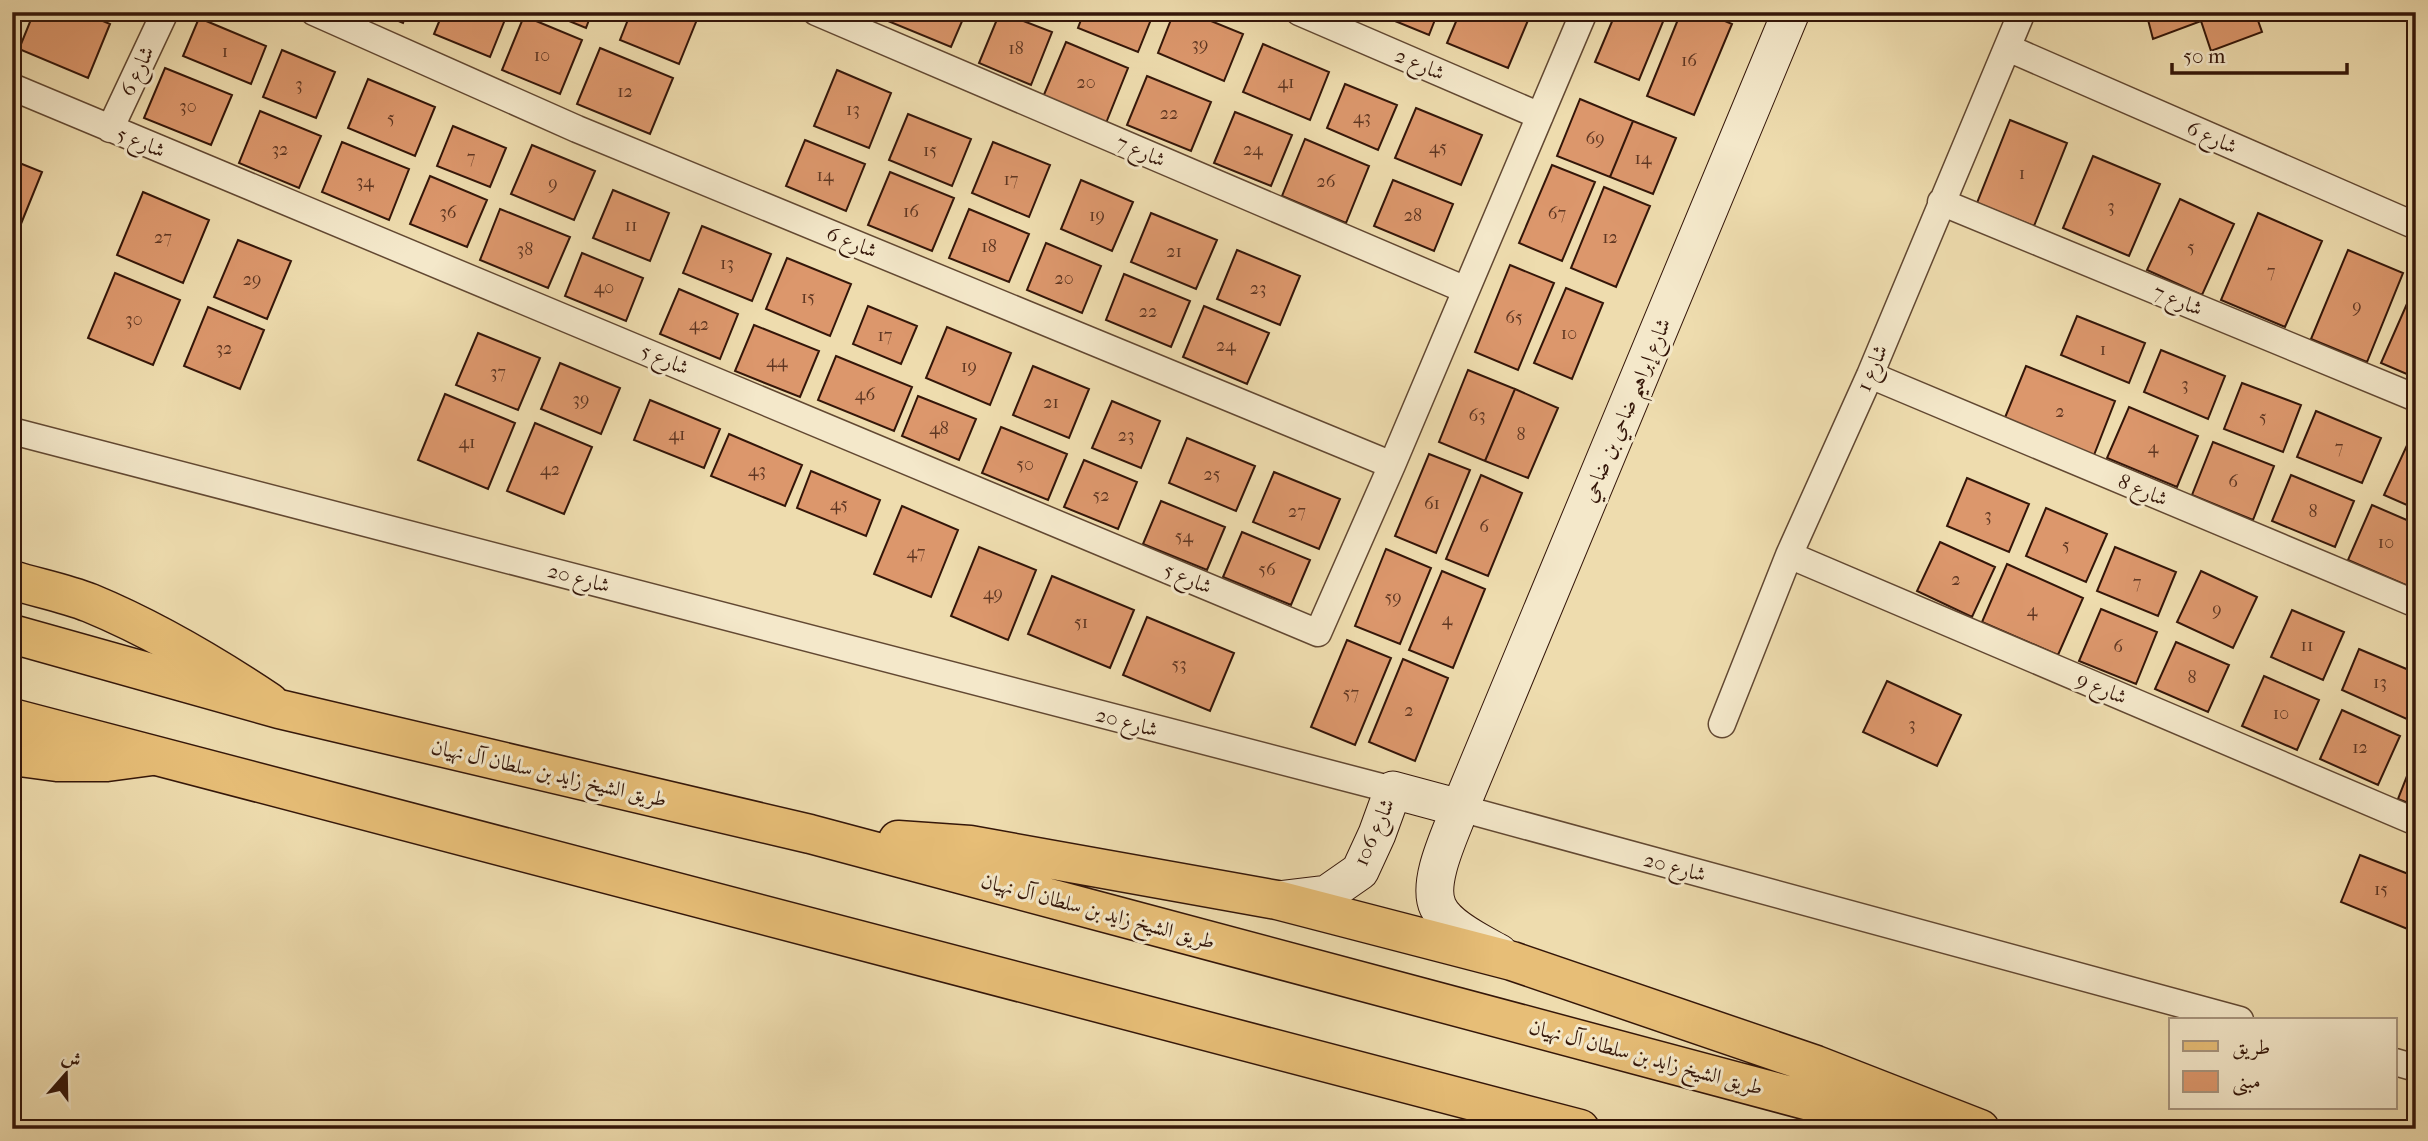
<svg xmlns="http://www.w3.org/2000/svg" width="2428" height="1141" font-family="'IM FELL French Canon',Amiri,serif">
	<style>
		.building { fill: #dc976c; stroke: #341609; stroke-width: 2 }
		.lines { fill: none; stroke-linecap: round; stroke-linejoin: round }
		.street-casing { stroke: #624832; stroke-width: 29 }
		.secondary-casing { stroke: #341609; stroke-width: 39 }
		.primary-casing { stroke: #341609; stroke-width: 41 }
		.highway-casing { stroke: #341609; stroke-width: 41 }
		.street { stroke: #f4e8ca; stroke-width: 26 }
		.secondary { stroke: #f4e8ca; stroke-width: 37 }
		.primary { stroke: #e7be77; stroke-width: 38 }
		.highway { stroke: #e7be77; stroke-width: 38 }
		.labels { text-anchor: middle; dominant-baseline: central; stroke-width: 6; stroke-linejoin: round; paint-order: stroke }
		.number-label { font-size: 18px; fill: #5e3622 }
		.street-label { font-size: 21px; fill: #341609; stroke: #f4e8ca }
	</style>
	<rect width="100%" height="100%" fill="#eedcae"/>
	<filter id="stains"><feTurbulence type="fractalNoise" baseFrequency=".00286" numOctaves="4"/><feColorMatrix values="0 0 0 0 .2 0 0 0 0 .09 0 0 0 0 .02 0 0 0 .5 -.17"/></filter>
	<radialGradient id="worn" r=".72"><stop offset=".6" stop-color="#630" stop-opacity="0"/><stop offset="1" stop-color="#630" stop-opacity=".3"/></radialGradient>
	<path class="building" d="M34 12H82L110 24 88 78 19 49Z
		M377 12H407L403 23Z
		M443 12H508L490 57 434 34Z
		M547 12H592L586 28Z
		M631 12H688L698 17 679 64 620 40Z
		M886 12H966L951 47 883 19Z
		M1000 12 1052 32 1031 85 979 63Z
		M1084 12H1154L1138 52 1078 28Z
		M1174 12H1189L1243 34 1224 81 1158 53Z
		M1373 12H1438L1429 35Z
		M1460 12H1514L1529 18 1508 68 1447 43Z
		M1616 12H1667L1639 80 1595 62Z
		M1681 12H1704L1732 24 1694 115 1647 96Z
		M2146 12H2255L2262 32 2211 51 2201 21 2153 39Z
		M524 16 582 40 560 94 502 70Z
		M199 18 266 46 251 84 183 56Z
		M1066 42 1128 68 1106 123 1043 97Z
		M1263 44 1329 72 1310 120 1243 92Z
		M600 48 673 78 650 134 577 104Z
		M282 50 335 72 316 118 263 97Z
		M165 68 232 95 211 145 144 118Z
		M837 70 891 93 869 148 814 126Z
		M1147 76 1211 102 1191 151 1127 125Z
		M368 79 435 107 415 156 348 128Z
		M1345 84 1397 105 1378 150 1327 128Z
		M1580 99 1633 121 1610 177 1557 156Z
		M1416 108 1482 135 1461 185 1395 158Z
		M260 111 321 136 299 188 239 163Z
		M1235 112 1292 135 1271 186 1214 163Z
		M908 114 971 139 952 186 889 160Z
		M2010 120 2067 143 2034 226 1977 203Z
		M1633 121 1676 138 1653 194 1610 177Z
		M453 126 506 148 490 187 437 166Z
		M1305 139 1369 166 1346 223 1282 196Z
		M805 140 865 164 846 211 786 186Z
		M342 142 409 169 389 220 322 192Z
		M993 142 1050 165 1029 217 972 193Z
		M532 145 595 171 574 220 511 194Z
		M2093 156 2160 184 2129 256 2063 228Z
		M12 160 42 172 12 246Z
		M1552 165 1595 182 1562 261 1519 243Z
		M890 172 954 198 932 251 868 225Z
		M430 176 487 200 467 247 410 224Z
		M1081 180 1133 202 1112 251 1061 229Z
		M1393 180 1453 204 1434 251 1374 226Z
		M1604 187 1650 206 1616 287 1571 268Z
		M613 190 669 213 650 261 593 238Z
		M143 192 209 220 183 283 117 255Z
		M2180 199 2234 224 2202 295 2147 270Z
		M500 209 570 237 548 288 480 260Z
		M969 209 1029 234 1009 282 949 258Z
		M1151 213 1217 240 1196 289 1131 262Z
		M2258 213 2322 241 2285 327 2221 300Z
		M702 226 771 254 752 301 683 273Z
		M238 240 291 261 267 319 214 297Z
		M1046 243 1101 266 1082 313 1027 290Z
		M1237 250 1300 276 1280 325 1217 299Z
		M2348 250 2403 273 2367 362 2311 339Z
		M582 253 643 278 626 321 565 296Z
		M787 258 851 284 830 336 766 309Z
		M1510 265 1554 283 1518 370 1475 352Z
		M115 273 180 300 153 365 88 338Z
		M1124 274 1190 301 1171 347 1106 320Z
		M1566 288 1603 303 1572 379 1534 363Z
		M679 289 738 314 720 359 660 334Z
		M2413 290 2416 291V378L2381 363Z
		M868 306 917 326 901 364 853 344Z
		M1204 306 1269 333 1247 384 1183 357Z
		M208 307 264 330 240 389 184 366Z
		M2077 316 2145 343 2129 383 2061 355Z
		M754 325 819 351 800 397 735 371Z
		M947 327 1011 353 990 405 926 378Z
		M478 333 540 358 518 410 456 385Z
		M2161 350 2225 376 2208 419 2144 392Z
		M836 356 912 387 894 431 818 400Z
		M560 363 620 388 601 434 541 409Z
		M1033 366 1089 389 1069 438 1013 415Z
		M2026 366 2115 401 2094 455 2004 420Z
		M1468 370 1515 389 1485 461 1439 442Z
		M2242 383 2301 405 2283 452 2224 429Z
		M1515 389 1558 408 1528 478 1485 461Z
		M445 394 515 423 488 489 418 460Z
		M918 396 976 419 959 460 902 436Z
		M650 400 720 429 704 468 634 440Z
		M1112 401 1160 421 1141 468 1092 448Z
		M2129 407 2198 436 2177 487 2107 458Z
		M2316 411 2381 438 2362 483 2297 457Z
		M535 423 592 447 564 514 507 491Z
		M1001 427 1067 454 1048 500 982 473Z
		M729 434 802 465 785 506 711 476Z
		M1187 438 1255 466 1236 511 1169 483Z
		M2213 442 2274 466 2253 520 2192 495Z
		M2408 443 2416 447V509L2384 495Z
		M1429 454 1470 470 1436 553 1395 536Z
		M1084 460 1137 482 1118 529 1064 507Z
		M811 471 880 500 866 536 797 508Z
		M1274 472 1340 499 1319 549 1253 522Z
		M1481 475 1522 493 1488 576 1446 559Z
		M2291 475 2354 501 2335 547 2272 521Z
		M1967 478 2029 504 2009 552 1947 526Z
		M1161 501 1225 527 1207 570 1143 544Z
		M2372 505 2416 524 2415 589 2348 560Z
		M902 506 958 530 931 597 874 574Z
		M2046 508 2107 534 2086 582 2026 556Z
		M1242 532 1310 560 1291 605 1223 577Z
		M1940 542 1995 567 1972 617 1917 591Z
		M979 547 1036 570 1008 640 951 616Z
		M2115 547 2176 572 2158 616 2097 591Z
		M1386 549 1431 568 1400 644 1355 626Z
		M2007 564 2083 598 2058 655 1982 622Z
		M1442 571 1485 589 1453 668 1409 650Z
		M2201 571 2257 597 2233 648 2177 622Z
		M1052 576 1134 610 1110 668 1028 634Z
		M2101 609 2157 632 2136 684 2079 661Z
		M2292 610 2344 632 2323 680 2271 657Z
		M1147 617 1234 653 1210 711 1123 675Z
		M1347 640 1391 658 1355 745 1311 727Z
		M2176 642 2229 665 2208 712 2155 689Z
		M2359 649 2416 673V705L2409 720 2342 690Z
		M1403 659 1448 678 1415 761 1369 742Z
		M2264 676 2319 700 2297 750 2242 726Z
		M1887 681 1961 715 1937 766 1863 732Z
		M2342 710 2400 736 2378 785 2320 759Z
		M2416 753V806L2398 799Z
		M2360 855 2416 877 2415 932 2341 902Z"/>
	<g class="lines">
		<defs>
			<path id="street" d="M314 12 577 129 1392 465
				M816 12 1466 290
				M1299 12 1540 116
				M2008 48 2416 226
				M12 87 1318 633 1392 465 1584 12
				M110 129 165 12
				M1941 202 2416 398
				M1870 375 2416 604
				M12 431 1393 790
				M1789 555 2416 822
				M1722 724 1789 555 1870 375 2022 12
				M1460 808 2240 1020
				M2395 1062 2416 1068"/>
			<path id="secondary" d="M1277 900 1327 894 1360 871 1377 834 1393 790 1460 808
				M1499 953C1481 943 1447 927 1438 907 1426 882 1451 833 1460 808L1791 12"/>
			<path id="primary" d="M12 580C38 588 65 593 90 603 153 629 212 664 269 702
				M12 756 57 762H107L152 756"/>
			<path id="highway" d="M12 634 279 709 810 834 1914 1129
				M12 718 1580 1129
				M898 840 970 845 1277 900 1512 961 1816 1065 1980 1129"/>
		</defs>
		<use href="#street" class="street-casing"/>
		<use href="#secondary" class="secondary-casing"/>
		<use href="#primary" class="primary-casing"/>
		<use href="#highway" class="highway-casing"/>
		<use href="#street" class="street"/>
		<use href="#secondary" class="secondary"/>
		<use href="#primary" class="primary"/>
		<use href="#highway" class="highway"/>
	</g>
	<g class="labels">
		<g class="number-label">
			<text x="1200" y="44">39</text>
			<text x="1016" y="48">18</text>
			<text x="225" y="51">1</text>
			<text x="542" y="55">10</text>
			<text x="1689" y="60">16</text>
			<text x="1086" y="82">20</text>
			<text x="1286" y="82">41</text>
			<text x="299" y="84">3</text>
			<text x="625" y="91">12</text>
			<text x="188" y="106">30</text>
			<text x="853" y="109">13</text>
			<text x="1169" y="113">22</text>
			<text x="1362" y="117">43</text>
			<text x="391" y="118">5</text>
			<text x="1595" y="138">69</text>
			<text x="1438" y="147">45</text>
			<text x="280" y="149">32</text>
			<text x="1253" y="149">24</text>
			<text x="930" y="150">15</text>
			<text x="471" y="157">7</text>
			<text x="1643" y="158">14</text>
			<text x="2022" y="173">1</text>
			<text x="825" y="175">14</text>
			<text x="1011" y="179">17</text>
			<text x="365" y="181">34</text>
			<text x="1326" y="181">26</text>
			<text x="553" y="183">9</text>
			<text x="2111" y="206">3</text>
			<text x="911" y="211">16</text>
			<text x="448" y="212">36</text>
			<text x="1557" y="213">67</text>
			<text x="1097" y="215">19</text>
			<text x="1413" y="215">28</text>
			<text x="631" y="225">11</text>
			<text x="163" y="237">27</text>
			<text x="1610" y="237">12</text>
			<text x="989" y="246">18</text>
			<text x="2191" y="247">5</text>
			<text x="525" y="249">38</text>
			<text x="1174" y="251">21</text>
			<text x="727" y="263">13</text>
			<text x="2271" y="271">7</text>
			<text x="1064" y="278">20</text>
			<text x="252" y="279">29</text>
			<text x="604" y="287">40</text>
			<text x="1258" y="288">23</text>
			<text x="808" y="297">15</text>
			<text x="2357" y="306">9</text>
			<text x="1148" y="311">22</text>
			<text x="1514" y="317">65</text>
			<text x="134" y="319">30</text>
			<text x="699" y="324">42</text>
			<text x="1569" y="333">10</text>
			<text x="885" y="335">17</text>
			<text x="1226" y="345">24</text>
			<text x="224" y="348">32</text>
			<text x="2103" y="349">1</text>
			<text x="777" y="361">44</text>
			<text x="969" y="366">19</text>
			<text x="498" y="372">37</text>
			<text x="2185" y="384">3</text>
			<text x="865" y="394">46</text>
			<text x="581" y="399">39</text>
			<text x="1051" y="402">21</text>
			<text x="2060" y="411">2</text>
			<text x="1477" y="415">63</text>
			<text x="2263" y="417">5</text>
			<text x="939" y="428">48</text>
			<text x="677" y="434">41</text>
			<text x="1521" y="434">8</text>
			<text x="1126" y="435">23</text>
			<text x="467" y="442">41</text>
			<text x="2153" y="447">4</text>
			<text x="2339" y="447">7</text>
			<text x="1025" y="464">50</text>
			<text x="550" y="469">42</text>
			<text x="757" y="470">43</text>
			<text x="1212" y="474">25</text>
			<text x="2233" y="481">6</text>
			<text x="1101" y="495">52</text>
			<text x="1432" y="503">61</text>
			<text x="839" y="504">45</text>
			<text x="1297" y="511">27</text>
			<text x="2313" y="511">8</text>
			<text x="1988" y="515">3</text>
			<text x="1484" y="526">6</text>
			<text x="1184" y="536">54</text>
			<text x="2386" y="542">10</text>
			<text x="2066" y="545">5</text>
			<text x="916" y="552">47</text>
			<text x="1267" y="569">56</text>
			<text x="1956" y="579">2</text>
			<text x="2137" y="582">7</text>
			<text x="993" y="593">49</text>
			<text x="1393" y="597">59</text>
			<text x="2217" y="609">9</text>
			<text x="2032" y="610">4</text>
			<text x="1447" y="619">4</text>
			<text x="1081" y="622">51</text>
			<text x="2307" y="645">11</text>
			<text x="2118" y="646">6</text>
			<text x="1179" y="664">53</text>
			<text x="2192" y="677">8</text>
			<text x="2380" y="682">13</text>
			<text x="1351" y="693">57</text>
			<text x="1409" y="710">2</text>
			<text x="2281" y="713">10</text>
			<text x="1912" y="724">3</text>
			<text x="2360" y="747">12</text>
			<text x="2381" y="889">15</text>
		</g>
		<g class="street-label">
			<text transform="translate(1420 64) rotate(23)">شارع 2</text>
			<text transform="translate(137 71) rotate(-65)">شارع 6</text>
			<text transform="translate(2212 137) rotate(24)">شارع 6</text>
			<text transform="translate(141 142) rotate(22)">شارع 5</text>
			<text transform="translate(1141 151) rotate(23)">شارع 7</text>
			<text transform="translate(852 242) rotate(22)">شارع 6</text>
			<text transform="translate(2178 300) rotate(22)">شارع 7</text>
			<text transform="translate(665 359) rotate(23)">شارع 5</text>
			<text transform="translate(1872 368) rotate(-67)">شارع 1</text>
			<text transform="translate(1626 410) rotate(-67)">شارع إبراهيم ضاحي بن ضاحي</text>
			<text transform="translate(2143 490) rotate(23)">شارع 8</text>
			<text transform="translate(579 578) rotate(15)">شارع 20</text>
			<text transform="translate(1188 578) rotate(23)">شارع 5</text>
			<text transform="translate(2102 688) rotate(23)">شارع 9</text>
			<text transform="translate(1127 722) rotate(15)">شارع 20</text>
			<text transform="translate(549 773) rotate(13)">طريق الشيخ زايد بن سلطان آل نهيان</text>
			<text transform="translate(1374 832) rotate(-66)">شارع 106</text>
			<text transform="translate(1675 867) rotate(15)">شارع 20</text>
			<text transform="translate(1098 911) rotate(15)">طريق الشيخ زايد بن سلطان آل نهيان</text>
			<text transform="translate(1646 1057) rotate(15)">طريق الشيخ زايد بن سلطان آل نهيان</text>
		</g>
	</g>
	<rect width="2428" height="1141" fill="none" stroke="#eedcae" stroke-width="42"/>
	<rect x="14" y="14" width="2400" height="1113" fill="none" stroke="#341609" stroke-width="3.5"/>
	<rect x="21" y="21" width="2386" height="1099" fill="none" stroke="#341609" stroke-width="2"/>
	<rect x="2169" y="1018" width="228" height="91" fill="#f4e8ca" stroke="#a7947d" stroke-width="2"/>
	<rect x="2183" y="1041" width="35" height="10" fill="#e7be77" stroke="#a7947d" stroke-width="2"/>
	<text x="2232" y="1054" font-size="21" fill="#341609">طريق</text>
	<rect x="2183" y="1071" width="35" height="21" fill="#dc976c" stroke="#a7947d" stroke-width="2"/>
	<text x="2232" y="1088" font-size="21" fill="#341609">مبنى</text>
	<g transform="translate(66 1074) rotate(20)" stroke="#f4e8ca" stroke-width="5" paint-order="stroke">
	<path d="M0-5L12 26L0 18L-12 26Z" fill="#341609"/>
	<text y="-10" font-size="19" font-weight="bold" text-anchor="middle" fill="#341609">ش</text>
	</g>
	<path d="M2172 63v10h175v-10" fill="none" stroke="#341609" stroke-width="3.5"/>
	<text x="2183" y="63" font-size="21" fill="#341609" stroke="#f4e8ca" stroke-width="5" paint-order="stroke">50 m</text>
	<rect width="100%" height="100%" filter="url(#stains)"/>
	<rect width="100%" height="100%" fill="url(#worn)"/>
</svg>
